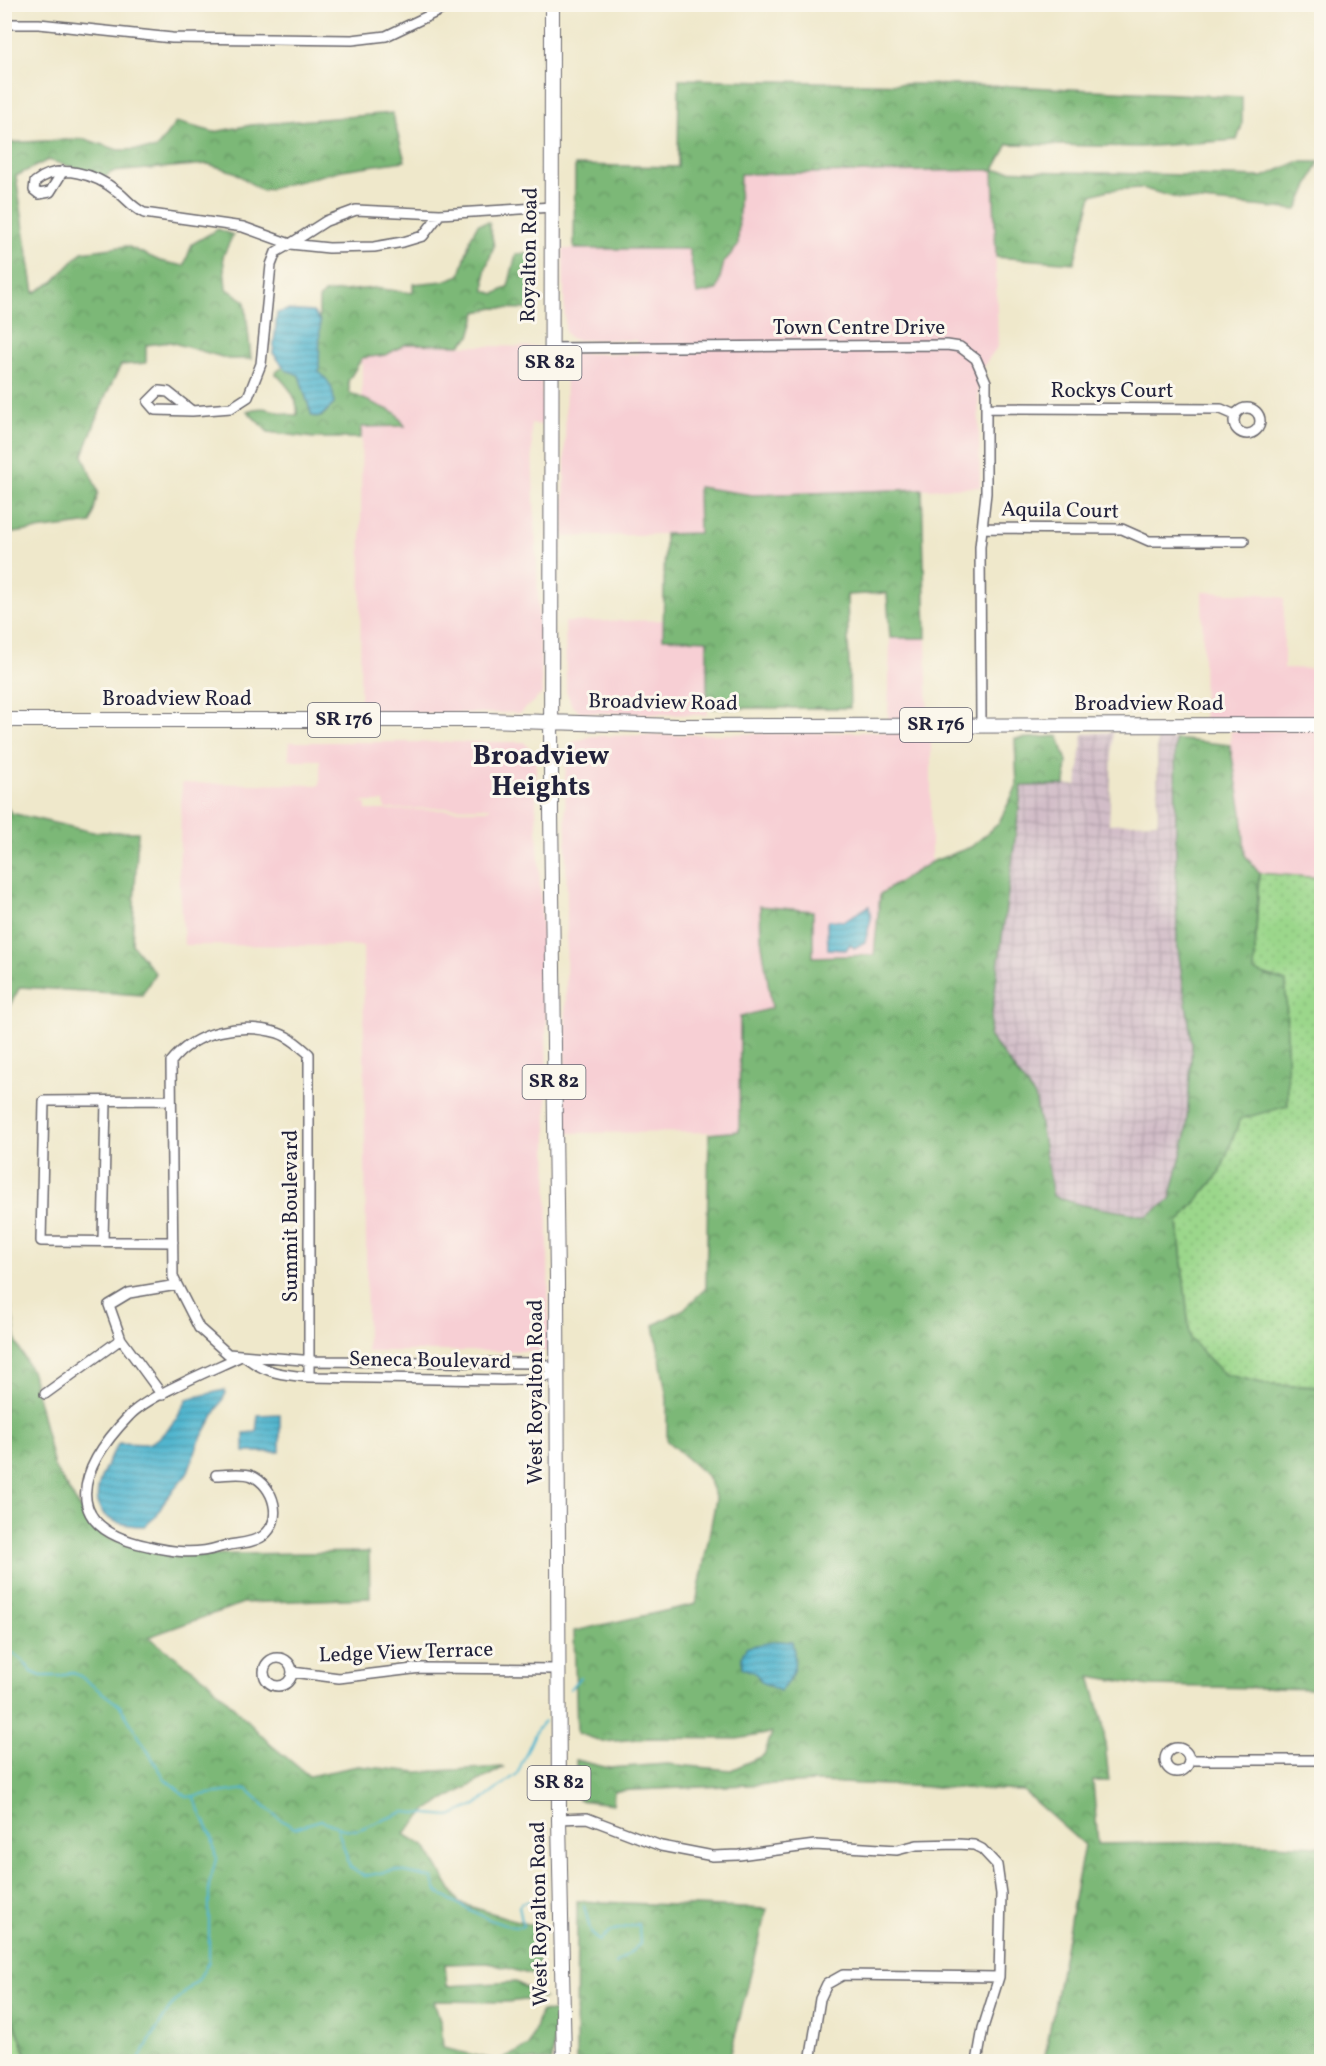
<svg xmlns="http://www.w3.org/2000/svg" width="1326" height="2066" font-family="Vollkorn,serif">
	<style>
		.built { fill: #f7cfd4; fill-rule: evenodd }
		.industrial { fill: url(#industrial-grid) }
		.grass { fill: url(#grass-dots); stroke: #5e7c63; stroke-width: 1.5 }
		.forest { fill: url(#forest-crowns); stroke: #4f6d59; stroke-width: 1.5 }
		.water { fill: url(#water-rules); stroke: #3a6c85; stroke-width: 1.5 }
		.lines { fill: none; stroke-linecap: round; stroke-linejoin: round }
		.stream { stroke: #51b6cf; stroke-width: 2 }
		.minor-casing { stroke: #6a676d; stroke-width: 12 }
		.primary-casing { stroke: #6a676d; stroke-width: 16 }
		.minor { stroke: #fff; stroke-width: 9 }
		.primary { stroke: #fff; stroke-width: 14 }
		.labels { text-anchor: middle; dominant-baseline: central; stroke-width: 6; stroke-linejoin: round; paint-order: stroke }
		.shield { fill: #fbf7ec; stroke: #636270; stroke-width: 1.5 }
		.shield-label { font-size: 20px; font-weight: bold; fill: #22223b }
		.street-label { font-size: 21px; fill: #22223b; stroke: #fbf7ec }
		.district-label { font-size: 27px; font-weight: bold; fill: #22223b; stroke: #fbf7ec }
	</style>
	<defs>
		<pattern id="industrial-grid" width="8" height="8" patternUnits="userSpaceOnUse" patternTransform="scale(1.5)"><rect width="8" height="8" fill="#d2bdc8"/><path d="M0 4h8M4 0v8" fill="none" stroke="#b4a2ad"/></pattern>
		<pattern id="grass-dots" width="8" height="8" patternUnits="userSpaceOnUse" patternTransform="scale(1.5)"><rect width="8" height="8" fill="#9bd78b"/><path d="M2 2h.1M6 6h.1" fill="none" stroke="#85b879" stroke-width="1.8" stroke-linecap="round"/></pattern>
		<pattern id="forest-crowns" width="20" height="18" patternUnits="userSpaceOnUse" patternTransform="scale(1.5)"><rect width="20" height="18" fill="#7cb877"/><path d="M2 6a3 3 0 1 1 6 0M12 15a3 3 0 1 1 6 0" fill="none" stroke="#659563"/></pattern>
		<pattern id="water-rules" width="6" height="5" patternUnits="userSpaceOnUse" patternTransform="scale(1.5)"><rect width="6" height="5" fill="#51b6cf"/><path d="M0 2.5h6" fill="none" stroke="#4394a9"/></pattern>
	</defs>
	<rect width="100%" height="100%" fill="#fbf7ec"/>
	<filter id="ink" filterUnits="userSpaceOnUse"><feTurbulence type="fractalNoise" baseFrequency=".0167" numOctaves="2"/><feDisplacementMap in="SourceGraphic" scale="12" xChannelSelector="R" yChannelSelector="G"/><feConvolveMatrix kernelMatrix="1 2 1 2 8 2 1 2 1" color-interpolation-filters="sRGB"/></filter>
	<filter id="wash" filterUnits="userSpaceOnUse"><feTurbulence type="fractalNoise" baseFrequency=".008" numOctaves="4" result="noise"/><feDisplacementMap in="SourceGraphic" scale="24" xChannelSelector="R" yChannelSelector="G"/><feGaussianBlur stdDeviation="1.35" result="paint"/><feColorMatrix in="noise" values="0 0 0 0 0 0 0 0 0 0 0 0 0 0 0 0 0 1.4 0 .05"/><feComposite in="paint" operator="in"/></filter>
	<g filter="url(#wash)">
		<rect width="100%" height="100%" fill="#efe8cb"/>
		<path class="built" d="M993 170 998 346 978 374 980 487 753 495 698 487 699 533 564 537 566 357 571 353 638 354 636 340H576L570 338 565 332 563 249H689L697 294 717 290 724 262 738 246 740 174Z
			M362 344 541 347 543 425 531 424 542 694 520 713H360Z
			M1202 592 1261 594 1284 598V668L1321 669V718L1204 719Z
			M663 620V638L707 640V715L592 713 581 712 572 706 566 691 565 622Z
			M890 638H926L928 719 888 720Z
			M1321 730V878L1259 873 1245 855 1242 812 1230 745 1231 731Z
			M931 731V862L880 894 874 955 813 957 760 906 761 938 772 1008 740 1017 739 1132 564 1133 567 908 565 778 567 754 573 742 592 736Z
			M289 742H524L536 757V807L546 998 549 1351H367L363 946 184 945 179 871 182 783 320 785V760H289ZM357 802H384L385 809 491 807 487 810H366V804Z"/>
		<path class="industrial" d="M1113 732 1109 824 1158 822 1157 739H1175L1177 943 1192 1043 1186 1135 1170 1200 1147 1216 1081 1205 1053 1196 1035 1097 989 1036 1022 786 1077 785 1083 734Z"/>
		<path class="grass" d="M1259 873 1321 878V1387L1270 1385 1224 1374 1190 1339 1178 1223 1220 1173 1240 1118 1254 971Z
			M4 1993 28 2060 29 2061H5Z"/>
		<path class="forest" d="M679 79 1007 86 1242 97V125L1237 140 1140 147 1008 144 994 170 1263 177 1297 162H1319L1297 210 1180 199 1141 188 1108 190 1092 195 1074 263 996 257 993 170 740 174 738 246 724 262 717 290 697 294 689 249H574L575 165 678 167Z
			M392 113 405 161 342 170 262 191 234 172 208 164 112 172 105 177 48 160 16 176 34 293 53 282 82 252 127 246 160 261 184 266 192 244 218 229 233 235 223 256 226 288 245 301 251 359H229L170 342 146 345V363L121 365 105 397 83 455 98 492 91 523 5 534V143L85 139 118 150 156 149 176 122 214 132 251 125Z
			M489 222 494 246 485 271V291L495 294 508 287 516 254 531 253 529 309 494 308 477 312 470 336 460 345 406 344 386 355 362 358 348 381 350 393 396 413 405 426 361 427V438H313L268 432 247 411C267 403 277 415 297 415 299 398 287 385 275 373L284 366 299 375 312 416 321 417 334 404 319 372V299L324 293 374 288 413 293V284L444 281 460 275 471 237 478 224Z
			M698 487 753 495 922 489 926 638H890L887 593 847 595 850 708H707V640L663 638 665 534 699 533Z
			M1058 736 1067 761 1065 785 1022 786 989 1036 1035 1097 1053 1196 1081 1205 1147 1216 1170 1200 1186 1135 1192 1043 1177 943 1175 739 1230 745 1242 812 1245 855 1259 873 1254 971 1286 982 1288 1106 1240 1119 1220 1173 1178 1223 1190 1339 1224 1374 1270 1385 1321 1387V1689L1149 1686 1090 1676 1103 1723 1109 1781H1093L1098 1844 1225 1842 1321 1846V2061H1044L1084 1845 1023 1791 817 1782 614 1791 613 1804 578 1800 576 1760 609 1768 667 1764 731 1770 764 1755 772 1733 737 1739 649 1738 604 1742 577 1733 574 1631 696 1604 716 1499 707 1476 667 1441V1398L654 1325 684 1309 706 1288 709 1134 739 1131 740 1017 772 1008 761 938 760 906 813 911V957L874 955 880 894 931 862 971 847 998 824 1017 786 1015 739Z
			M5 804 11 813 93 832H138L132 944 155 973 142 995 20 987 5 1014Z
			M4 1292 10 1301 17 1344 32 1373 54 1467 93 1529 107 1537 167 1555 369 1552 370 1598 243 1603 148 1637 206 1679 270 1744 309 1776 358 1766 418 1772 504 1767 428 1809 404 1834 426 1847 459 1903 534 1926 540 1977 488 1963 445 1964 447 1986 516 1982 544 1998 507 2002 434 2001 441 2023 443 2048 499 2061 529 2046 541 2011 556 2012 552 2061H29L4 1993Z
			M577 1901 767 1909 729 2061H576Z"/>
		<path class="water" d="M287 310 313 312 320 321 319 372C330 381 334 390 334 404L320 417 312 416 299 375 286 370 273 353 277 313Z
			M869 906 871 919 865 942 854 948 850 944 846 950 828 949 827 923 830 920 844 921Z
			M224 1390 226 1393 199 1442 187 1474 166 1499 156 1516 145 1526C79 1526 93 1484 119 1443L148 1444 159 1438 176 1420 187 1399Z
			M280 1414V1452H244V1433L256 1432 258 1415Z
			M778 1641 792 1642C797 1662 796 1675 780 1691L761 1682C757 1672 752 1671 742 1668V1655L747 1647Z"/>
		<g class="lines">
			<path class="stream" d="M4 1651 14 1654 23 1661 32 1672 41 1676H60L71 1672 80 1676 120 1706 165 1779 187 1797 247 1789 277 1817 294 1828 321 1820 343 1829 357 1830 404 1812 450 1816 476 1805 517 1774 536 1731 544 1721
				M570 1689 580 1677
				M337 1827 350 1867 365 1876 395 1870 432 1878 437 1891 445 1897C461 1905 508 1933 523 1926L519 1906 523 1902 539 1901
				M584 1906 591 1933 600 1941 611 1931 639 1924 640 1944 616 1964
				M137 2062 171 2006 198 1980 209 1961V1885L216 1859 212 1837 193 1796"/>
		</g>
	</g>
	<g filter="url(#ink)">
		<g class="lines">
			<defs>
				<path id="minor" d="M4 24H39L172 38 352 40 386 36 453 4
					M63 171 50 192 39 194 34 190 35 182C59 162 96 174 118 192 128 200 132 207 144 213L243 227 290 244 326 221 356 210 440 214 552 207
					M550 348 947 345 960 347 976 359 986 382V493L980 547 981 725
					M986 408 1221 409 1235 415
					M1234 421a13 13 0 1 1 26 0a13 13 0 1 1-26 0Z
					M192 411 155 410 148 402 159 391 168 392 192 411 231 408 248 397 261 364 271 265 276 252 290 244 329 248 374 247 403 242 423 236 440 214
					M982 528 1122 529 1149 541H1244
					M171 1100 44 1101 41 1241 173 1242
					M103 1241 106 1101
					M245 1357C266 1373 283 1375 309 1377L502 1380 536 1379 556 1373
					M309 1377V1054C300 1046 290 1037 278 1033 241 1022 195 1031 171 1062L173 1277 199 1328 228 1354 314 1361 542 1363 556 1373
					M45 1394 121 1339
					M162 1395 121 1339 109 1305 129 1293 177 1285
					M216 1475C226 1475 243 1472 252 1476 274 1486 284 1520 263 1536 252 1544 233 1543 220 1547 196 1555 172 1552 148 1546 57 1527 79 1468 129 1416 147 1396 214 1369 241 1356
					M264 1672a14 14 0 1 1 28 0a14 14 0 1 1-28 0Z
					M292 1672 339 1678 421 1668 557 1669
					M1165 1760a12 12 0 1 1 24 0a12 12 0 1 1-24 0Z
					M1190 1760H1322
					M559 1819 587 1818 661 1846 713 1856 739 1855 815 1845 897 1850 917 1845 958 1844 974 1845 982 1849 997 1865 1001 1894 999 1977 983 2028 977 2062
					M810 2062 820 1999 827 1984 843 1975 999 1977"/>
				<path id="primary" d="M552 4 551 811 557 1281 559 1819 564 2062
					M4 720H485L675 726 1322 725"/>
			</defs>
			<use href="#minor" class="minor-casing"/>
			<use href="#primary" class="primary-casing"/>
			<use href="#minor" class="minor"/>
			<use href="#primary" class="primary"/>
		</g>
	</g>
	<g class="labels">
		<g class="shield">
			<rect x="518.5" y="346" width="63" height="34" rx="4.5"/>
			<rect x="308" y="703" width="72" height="34" rx="4.5"/>
			<rect x="900" y="708" width="72" height="34" rx="4.5"/>
			<rect x="522.5" y="1065" width="63" height="34" rx="4.5"/>
			<rect x="527.5" y="1766" width="63" height="34" rx="4.5"/>
		</g>
		<g class="shield-label">
			<text x="550" y="363">SR 82</text>
			<text x="344" y="720">SR 176</text>
			<text x="936" y="725">SR 176</text>
			<text x="554" y="1082">SR 82</text>
			<text x="559" y="1783">SR 82</text>
		</g>
		<g class="street-label">
			<text transform="translate(530 255) rotate(-89)">Royalton Road</text>
			<text x="859" y="328">Town Centre Drive</text>
			<text x="1112" y="391">Rockys Court</text>
			<text transform="translate(1060 511) rotate(1)">Aquila Court</text>
			<text x="177" y="699">Broadview Road</text>
			<text transform="translate(663 703) rotate(1)">Broadview Road</text>
			<text x="1149" y="704">Broadview Road</text>
			<text transform="translate(291 1216) rotate(-90)">Summit Boulevard</text>
			<text transform="translate(430 1361) rotate(1)">Seneca Boulevard</text>
			<text transform="translate(536 1392) rotate(-90)">West Royalton Road</text>
			<text transform="translate(406 1653) rotate(-2)">Ledge View Terrace</text>
			<text transform="translate(540 1914) rotate(-91)">West Royalton Road</text>
		</g>
		<g class="district-label">
			<text x="541" y="757">Broadview<tspan x="541" dy="31">Heights</tspan></text>
		</g>
	</g>
	<rect width="1326" height="2066" fill="none" stroke="#fbf7ec" stroke-width="24"/>
</svg>
